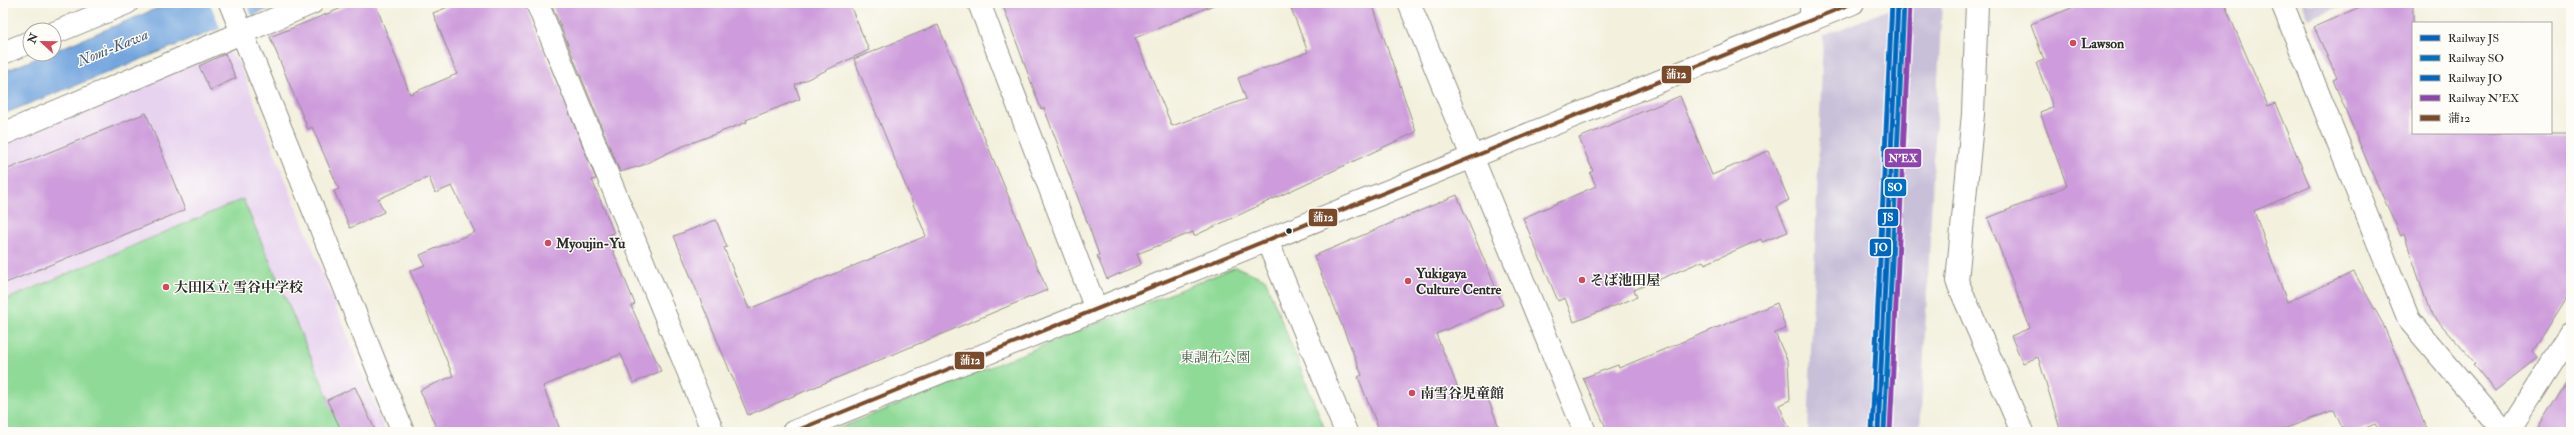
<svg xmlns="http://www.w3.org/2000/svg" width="2574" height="435" font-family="'IM FELL Double Pica','Noto Serif JP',serif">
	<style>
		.built { fill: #e7d2ef }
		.industrial { fill: #c8bfd8 }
		.green { fill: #8eda96; stroke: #5c8260 }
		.water { fill: #73a6df; stroke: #4f6885 }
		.pier { fill: #f3f0dd }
		.building { fill: #ce9cdc }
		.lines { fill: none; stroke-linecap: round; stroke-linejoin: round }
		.minor-casing { stroke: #8f8e84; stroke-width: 24 }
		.tertiary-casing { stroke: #8f8e84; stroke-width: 24 }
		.minor { stroke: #fff; stroke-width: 22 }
		.tertiary { stroke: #fff; stroke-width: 22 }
		.bus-1-casing { stroke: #fdfcf7; stroke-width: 7 }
		.bus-1 { stroke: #7a4b2a; stroke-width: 4 }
		.rail-1-casing { stroke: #fdfcf7; stroke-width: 8 }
		.rail-2-casing { stroke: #fdfcf7; stroke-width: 8 }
		.rail-3-casing { stroke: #fdfcf7; stroke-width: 8 }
		.rail-4-casing { stroke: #fdfcf7; stroke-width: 8 }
		.rail-1 { stroke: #0065bd; stroke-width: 5 }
		.rail-2 { stroke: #0071c1; stroke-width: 5 }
		.rail-3 { stroke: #0067c0; stroke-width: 5 }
		.rail-4 { stroke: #8e44ad; stroke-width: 5 }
		.poi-dot { fill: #d1495b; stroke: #fdfcf7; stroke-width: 1.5 }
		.bus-dot { fill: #2b2b2b; stroke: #fdfcf7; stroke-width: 1.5 }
		.labels { text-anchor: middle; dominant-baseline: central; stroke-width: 3; stroke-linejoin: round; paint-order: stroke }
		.poi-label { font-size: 14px; font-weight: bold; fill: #2b2b2b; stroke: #fdfcf7; text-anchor: start }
		.park-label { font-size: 14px; fill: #49604b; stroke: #fdfcf7 }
		.water-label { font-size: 15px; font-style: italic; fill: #485c73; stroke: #fdfcf7 }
		.line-badge { stroke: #fdfcf7; stroke-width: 1.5 }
		.badge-label { font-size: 11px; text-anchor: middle; font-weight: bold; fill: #fff }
	</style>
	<rect width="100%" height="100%" fill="#fdfcf7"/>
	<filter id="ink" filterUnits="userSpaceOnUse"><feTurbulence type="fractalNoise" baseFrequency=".025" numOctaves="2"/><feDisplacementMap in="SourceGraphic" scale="8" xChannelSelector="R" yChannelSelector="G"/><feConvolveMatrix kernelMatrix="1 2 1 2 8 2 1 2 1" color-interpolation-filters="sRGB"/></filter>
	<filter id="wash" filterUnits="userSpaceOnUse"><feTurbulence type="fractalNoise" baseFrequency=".012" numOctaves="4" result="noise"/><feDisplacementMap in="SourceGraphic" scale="16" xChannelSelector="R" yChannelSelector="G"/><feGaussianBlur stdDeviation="0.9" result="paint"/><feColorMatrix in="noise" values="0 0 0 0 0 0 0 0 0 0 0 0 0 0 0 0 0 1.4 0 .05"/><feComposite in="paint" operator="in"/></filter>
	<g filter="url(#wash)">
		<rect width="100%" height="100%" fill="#f3f0dd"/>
		<path class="built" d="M228 51 239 63 386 432H3V143Z"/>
		<path class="industrial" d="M1904 3H1942L1920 432H1808L1823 36Z
			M2302 3H2348L2309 19Z"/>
		<path class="green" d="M243 199 343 432H3V301Z
			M1236 267 1265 279 1326 432H830Z"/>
		<path class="water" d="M170 3H283L3 114V72L47 54H54V51Z"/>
		<path class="pier" d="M210 3H246L253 18 221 30Z"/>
		<g id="blocks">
			<path class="building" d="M354 3H375L410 94 457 74 433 13 458 3H525L596 179 592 180 614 233 607 236 635 304 631 306 661 371 633 383 621 354 543 386 561 432H438L420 390 453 376 410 271 425 265 420 255 475 232 452 186 435 193 429 177 378 199 384 212 350 228 334 191 339 189 312 127 308 129 270 37Z
				M551 3H849L869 50 795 85 800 99 746 120 747 122 678 148 643 165 620 172Z
				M1002 3H1218L1135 38 1172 126 1246 99 1238 78 1308 52 1289 3H1372L1416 132 1194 236 1193 232 1137 254 1141 264 1107 279 1097 256 1099 255 1089 227 1044 108 1041 109Z
				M2084 3H2224L2268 106 2275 103 2310 187 2254 211 2287 302 2354 272 2383 324 2428 432H2380L2375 424 2356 432H2344L2334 410 2276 432H2061L2038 357 2023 363 2011 336 2030 328 1988 218 2067 186 2040 112 2053 107 2036 63 2044 60 2031 24Z
				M2369 3H2413V133H2571V291L2533 351 2538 357 2495 391 2473 364 2475 363 2430 312 2404 234 2401 236 2372 173 2333 80 2337 78 2314 27Z
				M938 25 1047 290 748 415 674 236 716 220 727 247 724 248 749 309 926 236 854 59Z
				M225 54 236 78 210 90 199 66Z
				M1680 96 1712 175 1768 151 1789 200 1777 206 1788 232 1762 242 1761 239 1705 264 1703 261 1634 290 1637 297 1574 322 1565 298 1558 301 1523 218 1596 186 1590 173 1593 171 1579 138Z
				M146 113 185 210 3 284V171Z
				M1457 195 1503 305 1436 334 1462 398 1484 389 1501 432H1380L1358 377 1362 375 1314 256Z
				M1777 303 1786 329 1775 333 1788 362 1790 400 1779 405 1791 432H1608L1583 378 1618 365 1619 368Z
				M2571 374V432H2536Z
				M355 387 376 432H342L327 400Z"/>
		</g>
	</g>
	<g filter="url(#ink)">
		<use href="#blocks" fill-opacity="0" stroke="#8f8e84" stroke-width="1"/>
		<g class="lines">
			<defs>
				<path id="minor" d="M230 3 403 432
					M537 3 713 432
					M979 3 1096 309
					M1409 3 1585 432
					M1811 3V20
					M1977 3 1973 114 1957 281 2022 432
					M2282 3 2409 320 2504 432
					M54 33 127 3
					M3 53 30 42
					M3 134 312 3
					M1267 240 1346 432
					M2508 432 2571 333"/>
				<path id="tertiary" d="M793 432 1853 3"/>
			</defs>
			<use href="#minor" class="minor-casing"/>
			<use href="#tertiary" class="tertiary-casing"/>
			<use href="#minor" class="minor"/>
			<use href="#tertiary" class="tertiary"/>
			<defs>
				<path id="bus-1" d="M793 432 1853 3"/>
			</defs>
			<use href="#bus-1" class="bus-1-casing"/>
			<use href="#bus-1" class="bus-1"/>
			<defs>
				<path id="rail-1" d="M1878 432 1898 3"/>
				<path id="rail-2" d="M1884 432 1904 3"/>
				<path id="rail-3" d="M1872 432 1892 3"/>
				<path id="rail-4" d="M1890 432 1910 4"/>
			</defs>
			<use href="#rail-1" class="rail-1-casing"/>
			<use href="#rail-2" class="rail-2-casing"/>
			<use href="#rail-3" class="rail-3-casing"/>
			<use href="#rail-4" class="rail-4-casing"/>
			<use href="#rail-1" class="rail-1"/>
			<use href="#rail-2" class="rail-2"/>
			<use href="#rail-3" class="rail-3"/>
			<use href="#rail-4" class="rail-4"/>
		</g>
	</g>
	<g class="poi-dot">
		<circle cx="2073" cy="43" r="4"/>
		<circle cx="548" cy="243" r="4"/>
		<circle cx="1582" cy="280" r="4"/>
		<circle cx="1408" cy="281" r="4"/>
		<circle cx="166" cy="287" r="4"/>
		<circle cx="1412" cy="393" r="4"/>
	</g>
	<circle class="bus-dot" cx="1289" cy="231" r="3.5"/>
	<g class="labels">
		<g class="poi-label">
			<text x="2081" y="43">Lawson</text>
			<text x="556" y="243">Myoujin-Yu</text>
			<text x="1416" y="273">Yukigaya<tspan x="1416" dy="16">Culture Centre</tspan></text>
			<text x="1590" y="280">そば池田屋</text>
			<text x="174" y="287">大田区立 雪谷中学校</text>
			<text x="1420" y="393">南雪谷児童館</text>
		</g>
		<g class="park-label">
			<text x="1215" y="357">東調布公園</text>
		</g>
		<g class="water-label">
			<text transform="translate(113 48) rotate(-22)">Nomi-Kawa</text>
		</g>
	</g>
	<g class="line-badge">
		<rect x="1661" y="65" width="31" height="19" rx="4" fill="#7a4b2a"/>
		<rect x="1884" y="148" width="38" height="20" rx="4" fill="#8e44ad"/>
		<rect x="1884" y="178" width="23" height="19" rx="4" fill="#0071c1"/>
		<rect x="1308" y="208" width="30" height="19" rx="4" fill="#7a4b2a"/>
		<rect x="1877" y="208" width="22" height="19" rx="4" fill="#0065bd"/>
		<rect x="1869" y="238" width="23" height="19" rx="4" fill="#0067c0"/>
		<rect x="954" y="351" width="31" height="19" rx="4" fill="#7a4b2a"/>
	</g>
	<g class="badge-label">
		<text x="1676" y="78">蒲12</text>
		<text x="1903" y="162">N'EX</text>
		<text x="1895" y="191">SO</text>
		<text x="1323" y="221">蒲12</text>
		<text x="1888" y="221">JS</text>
		<text x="1881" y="251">JO</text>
		<text x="970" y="364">蒲12</text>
	</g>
	<rect width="2574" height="435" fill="none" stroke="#fdfcf7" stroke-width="16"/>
	<rect x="2412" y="22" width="140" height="112" fill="#fdfcf7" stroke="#a9a8a5"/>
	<rect x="2420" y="35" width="20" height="6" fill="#0065bd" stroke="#a9a8a5"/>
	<text x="2448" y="42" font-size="12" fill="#2b2b2b">Railway JS</text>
	<rect x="2420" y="55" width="20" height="6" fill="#0071c1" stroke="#a9a8a5"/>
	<text x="2448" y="62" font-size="12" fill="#2b2b2b">Railway SO</text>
	<rect x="2420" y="75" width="20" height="6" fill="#0067c0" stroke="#a9a8a5"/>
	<text x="2448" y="82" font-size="12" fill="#2b2b2b">Railway JO</text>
	<rect x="2420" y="95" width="20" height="6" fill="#8e44ad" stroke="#a9a8a5"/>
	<text x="2448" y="102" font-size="12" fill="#2b2b2b">Railway N'EX</text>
	<rect x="2420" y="115" width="20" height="6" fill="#7a4b2a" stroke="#a9a8a5"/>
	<text x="2448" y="122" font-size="12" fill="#2b2b2b">蒲12</text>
	<g transform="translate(42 42) rotate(292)"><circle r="19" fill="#fdfcf7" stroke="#a9a8a5"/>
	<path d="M0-3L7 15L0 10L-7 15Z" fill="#d1495b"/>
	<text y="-6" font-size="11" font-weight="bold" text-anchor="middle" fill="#2b2b2b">N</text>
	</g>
</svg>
